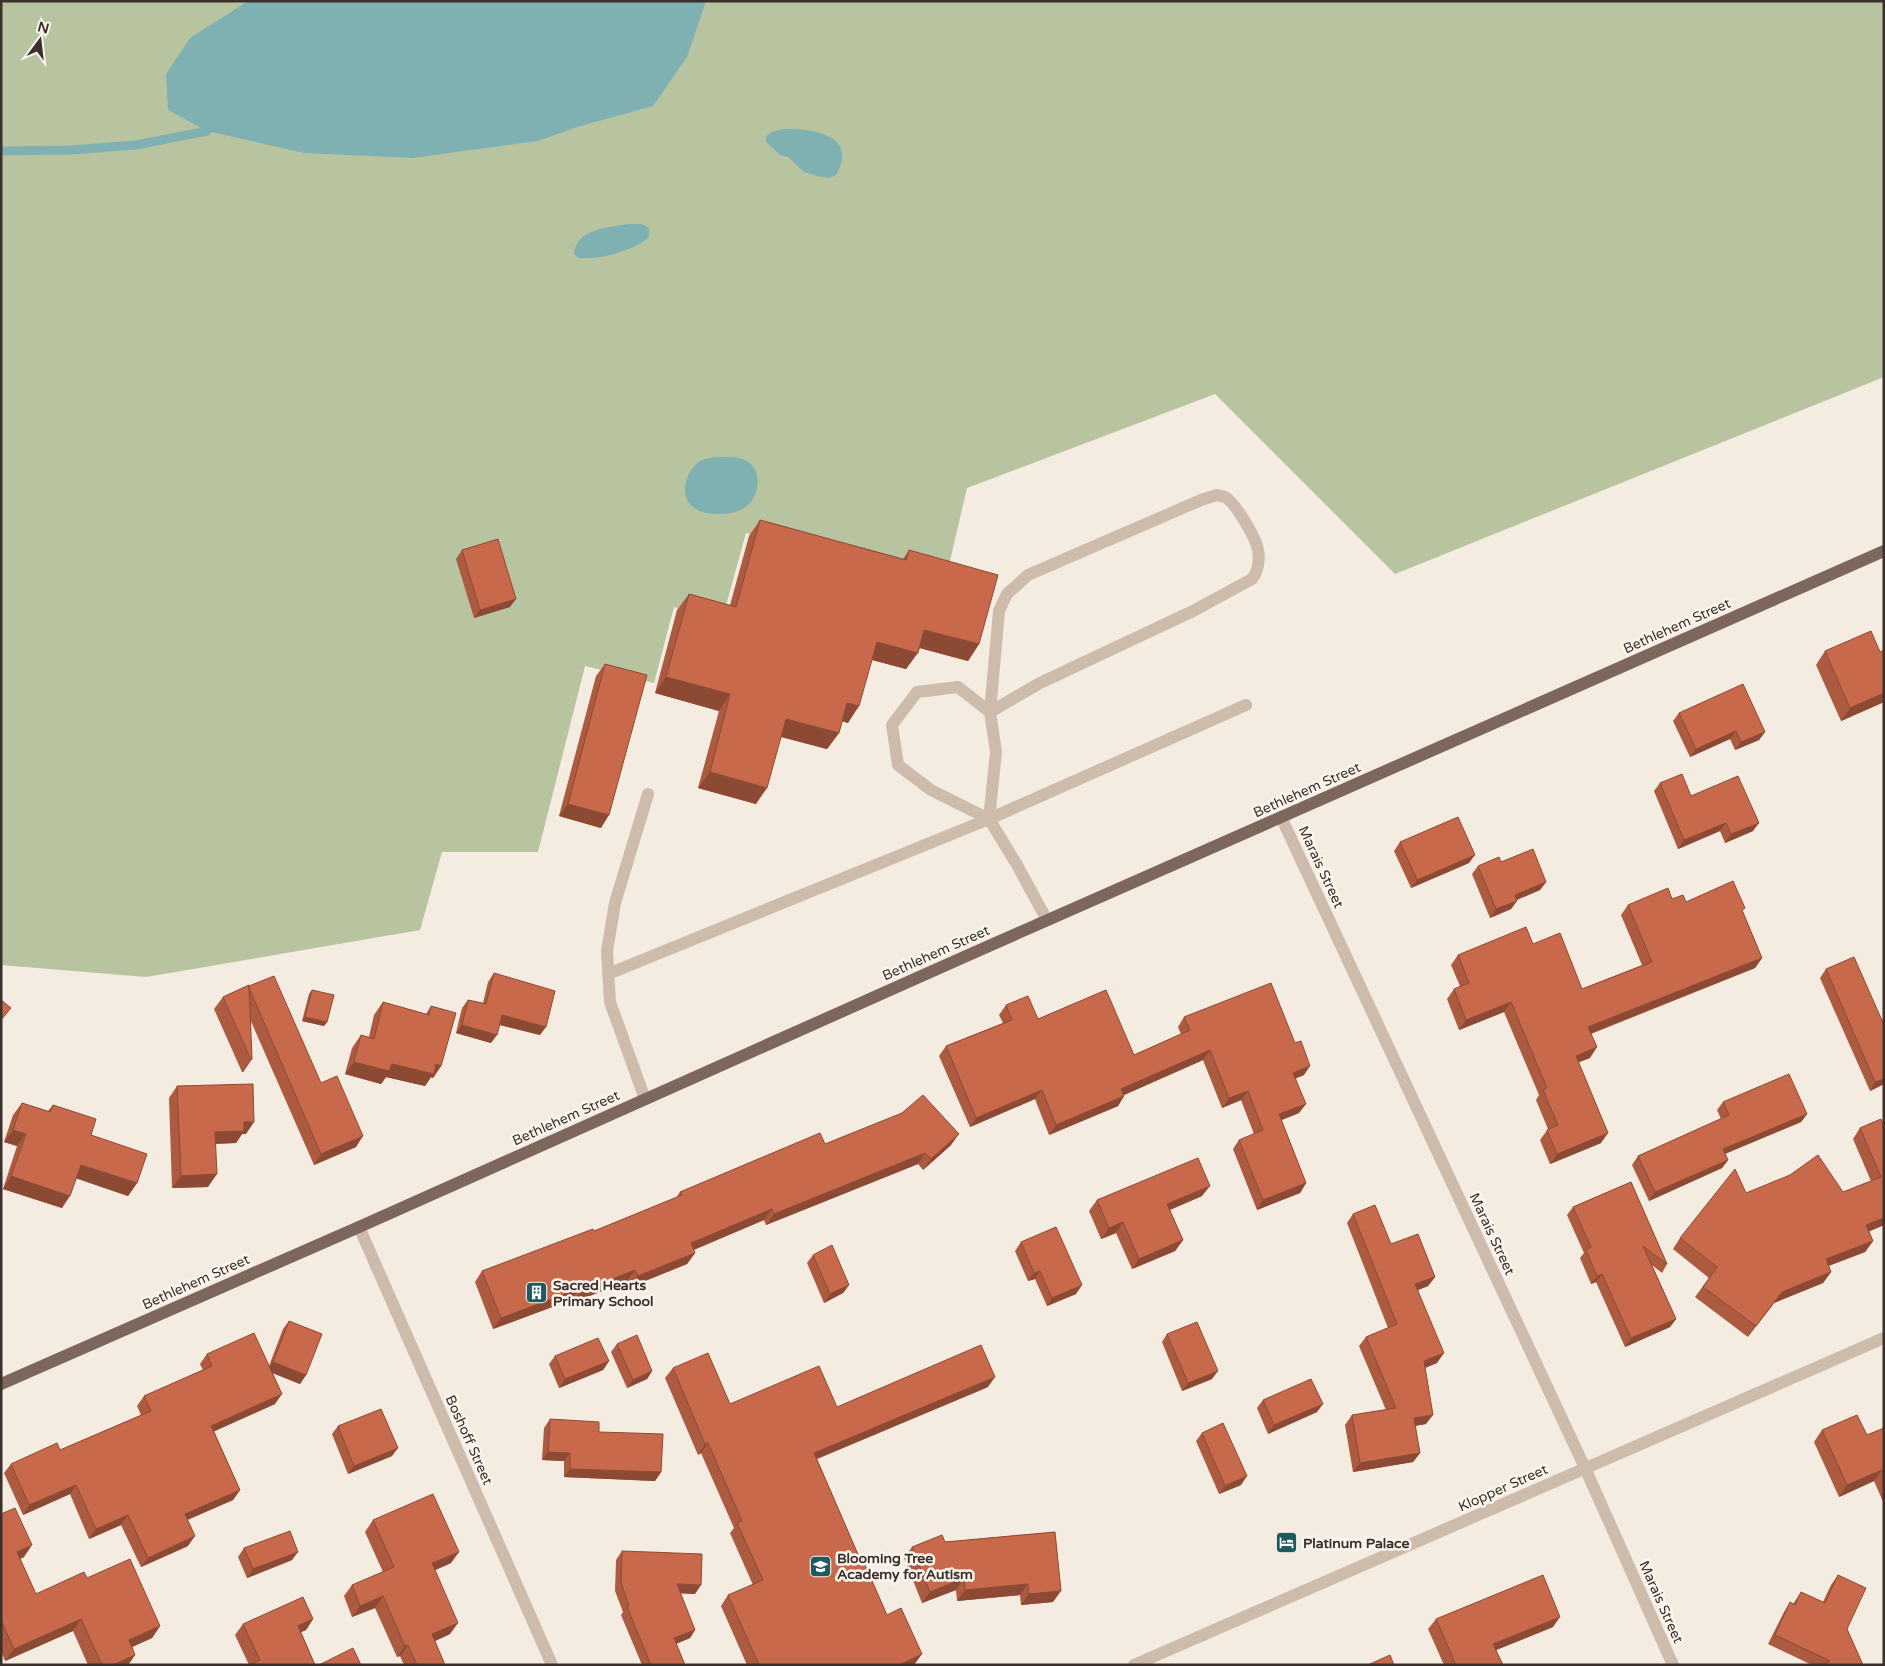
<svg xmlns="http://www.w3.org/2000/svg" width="1885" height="1666" font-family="'Varela Round',sans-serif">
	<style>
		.green { fill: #b8c4a0 }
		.water { fill: #7fb0b2 }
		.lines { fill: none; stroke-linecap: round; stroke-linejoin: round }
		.stream { stroke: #7fb0b2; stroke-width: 9 }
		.minor { stroke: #cdbbac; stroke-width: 12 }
		.major { stroke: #7d675c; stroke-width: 12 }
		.wall { fill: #ac5a40 }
		.shaded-wall { fill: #8c4a34 }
		.building { fill: #c8694b; stroke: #8c4a34 }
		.labels { text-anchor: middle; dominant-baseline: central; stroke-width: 5; stroke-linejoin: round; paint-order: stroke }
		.street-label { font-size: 14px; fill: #3b302b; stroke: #fbf5ee }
		.poi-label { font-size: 14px; font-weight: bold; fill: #3b302b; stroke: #fbf5ee; text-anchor: start }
	</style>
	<rect width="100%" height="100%" fill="#f4ebe1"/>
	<path class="green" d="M1 1H1884V377L1395 574 1215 394 967 488 946 578 894 574 746 533 722 620 674 607 654 683 585 666 538 852H442L420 930 146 977 1 965Z"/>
	<path class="water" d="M248 1H706L687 57 653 106 577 127 538 141 413 158 304 153 207 131 168 110 166 74 190 38Z
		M783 129C813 128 859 135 836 175L830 178 817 176 804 172 788 157 780 155 766 142V136L772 132Z
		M629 224H642L649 228V237C634 251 599 260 579 258L574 254C575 229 610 227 629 224Z
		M715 457C724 457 736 456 745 460 763 468 760 495 747 506 740 511 731 514 722 514 712 514 701 514 693 507 678 495 686 471 700 461 704 459 710 458 715 457Z"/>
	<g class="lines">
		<path class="stream" d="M1 151 71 150 136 145 207 131"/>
		<path class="minor" d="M1217 495C1220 496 1222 496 1225 497 1235 502 1256 538 1258 550 1260 559 1258 572 1252 579L1193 611 1040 683 990 712 999 611 1007 594 1028 575 1201 500Z
			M958 687 990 712 996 752 989 819 931 790 898 765 892 725 917 692Z
			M1281 817 1585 1468 1673 1665
			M989 819 1017 865 1047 920
			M608 974 989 819 1246 705
			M645 1099 610 1002 607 951 615 903 648 794
			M359 1227 552 1665
			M1134 1665 1884 1338"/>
		<path class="major" d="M1 1384 359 1227 964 957 1884 551"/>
	</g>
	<path class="wall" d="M760 520 903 559 909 550 979 644 968 661 919 648 906 669 872 660 848 723 842 721 839 733 827 749 781 737 756 804 698 788 719 711 655 693 677 610 689 594 730 605 749 536Z
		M462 550 510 607 474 618 456 559Z
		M1825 651 1880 652 1884 702 1841 721 1816 665Z
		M605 664 601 828 559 816 596 676Z
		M1679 713 1765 732 1759 740 1735 750 1730 739 1690 757 1673 721Z
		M1660 783 1691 796 1753 831 1725 843 1720 831 1678 849 1654 791Z
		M1400 842 1469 863 1411 888 1394 851Z
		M1478 866 1546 882 1540 890 1517 900 1511 909 1490 918 1472 874Z
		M1672 899 1743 912 1762 958 1755 968 1591 1034 1590 1058 1578 1062 1601 1143 1550 1164 1540 1140 1548 1129 1536 1100 1539 1095 1504 1012 1459 1030 1447 999 1454 989 1460 986 1451 965 1458 955 1533 944 1582 989 1642 965 1621 915 1628 905Z
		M1826 969 1884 1084 1870 1091 1820 978Z
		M494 973 540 1035 500 1025 491 1043 456 1033 462 1008 468 1000 483 1003 488 982Z
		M249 985 321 1083 356 1147 314 1165 250 1019 252 1059 243 1072H242L214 1009 223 997Z
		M312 990 327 1022 324 1026 302 1021 309 994Z
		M383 1002 426 1014 431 1006 441 1066 433 1078 431 1077 425 1086 386 1077 381 1084 345 1074 352 1048 361 1035 369 1037 374 1015Z
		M1006 1005 1038 1019 1134 1055 1181 1034 1178 1027 1184 1017 1304 1075 1296 1078 1299 1113 1281 1120 1306 1183 1300 1193 1257 1210 1233 1149 1239 1140 1254 1134 1241 1100 1222 1108 1203 1060 1124 1095V1096L1118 1106 1049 1135 1035 1099 970 1127 939 1056 946 1046 1003 1023 999 1015Z
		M177 1086 246 1134H242L236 1143 215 1144 208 1187 172 1188 169 1098Z
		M1723 1102 1807 1114 1801 1122 1725 1154 1728 1160 1722 1168 1649 1201 1632 1165 1638 1156 1721 1119 1717 1110Z
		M22 1103 48 1111 53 1105 91 1135 137 1183 128 1196 76 1178 62 1208 3 1189 17 1146 4 1142 13 1115Z
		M1881 1119 1884 1225 1869 1231 1873 1241 1865 1252 1828 1266 1831 1272 1823 1283 1774 1303 1748 1337 1695 1297 1709 1278 1673 1249 1680 1238 1746 1193 1843 1192 1871 1181 1853 1139 1860 1128Z
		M825 1144 951 1145 923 1170 918 1164 766 1225 764 1220 694 1250 695 1253 687 1264 630 1287 627 1281 572 1303 571 1300 493 1329 475 1282 482 1271 594 1231 676 1198 680 1192Z
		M1631 1182 1667 1264 1662 1273 1652 1265 1676 1319 1670 1327 1625 1347 1596 1282 1591 1284 1580 1258 1584 1253 1567 1215 1573 1207Z
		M1202 1196 1170 1210 1183 1240 1175 1251 1132 1269 1116 1233 1101 1239 1089 1211 1097 1200Z
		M1353 1214 1391 1244 1435 1277 1428 1286 1418 1290 1437 1363 1425 1368 1426 1424 1415 1426 1420 1453 1413 1462 1353 1472 1345 1425 1352 1415 1386 1410 1359 1346 1366 1337 1388 1328 1347 1223Z
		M1021 1242 1076 1294 1047 1306 1035 1279 1028 1281 1015 1251Z
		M813 1255 849 1285 843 1293 824 1303 807 1263Z
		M289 1321 306 1375 300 1384 271 1372 275 1404 214 1431 240 1490 233 1500 187 1520 188 1546 141 1567 121 1525 89 1539 70 1494 23 1515 4 1473 11 1464 60 1450 141 1415 137 1406 144 1396 203 1370 200 1364 207 1354 269 1366 283 1329Z
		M1167 1334 1212 1379 1182 1391 1162 1342Z
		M617 1344 652 1371 647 1379 627 1388 611 1352Z
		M555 1356 609 1361 603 1370 559 1388 549 1364Z
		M673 1368 730 1404 837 1407 988 1387 817 1459 860 1559 887 1615 915 1664 747 1665 721 1606 728 1595 753 1585 730 1533 734 1528 701 1453 698 1455 665 1378Z
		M1263 1400 1317 1412 1268 1434 1257 1408Z
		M550 1419 599 1432 661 1472 655 1481 564 1477V1461L542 1460 544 1428Z
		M338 1426 392 1456 348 1474 332 1434Z
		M1884 1428V1504L1874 1481 1839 1497 1814 1442 1822 1430 1867 1435Z
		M1202 1433 1241 1485 1219 1494 1196 1441Z
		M1 1514 24 1557 20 1559 36 1594 87 1578 160 1626 152 1638 132 1647 135 1655 128 1665H88L73 1631 5 1661 1 1651Z
		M373 1520 451 1563 435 1570 450 1634 435 1641 445 1665H404L400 1656 397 1657 375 1608 352 1617 344 1596 352 1585 383 1572 365 1532Z
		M1055 1532 1053 1602 1021 1605 1020 1595 957 1601 956 1590 922 1603 904 1558 912 1547 945 1542Z
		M244 1548 292 1560 247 1578 238 1557Z
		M622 1551 695 1594 680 1593 695 1630 690 1638 676 1644 685 1665H642L621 1615 623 1612 615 1591 616 1560Z
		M1838 1575 1847 1629 1863 1665H1812L1768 1644 1784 1612 1790 1602 1793 1604 1801 1592 1823 1602 1831 1585Z
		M313 1619 306 1630 301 1632 315 1665H249L235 1635 243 1624Z
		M1436 1619 1553 1627 1496 1650 1503 1665H1444L1428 1629Z"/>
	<path class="shaded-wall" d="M516 599 510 607 474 618 480 610Z
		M924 630 979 644 968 661 913 646Z
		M877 642 918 653 906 669 865 658Z
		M666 677 730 694 719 711 655 693Z
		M1884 693V702L1841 721 1850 708Z
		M847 703 859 706 848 723 835 719Z
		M786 719 839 733 827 749 774 735Z
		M1736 731 1730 739 1690 757 1696 749Z
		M1765 732 1759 740 1735 750 1741 742Z
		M710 772 767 788 756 804 698 788Z
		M568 804 609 815 601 828 559 816Z
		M1726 823 1720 831 1678 849 1684 840Z
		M1759 823 1753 831 1725 843 1731 834Z
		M1475 855 1469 863 1411 888 1417 880Z
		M1546 882 1540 890 1509 903 1515 895Z
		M1517 901 1511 909 1490 918 1496 909Z
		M1762 958 1755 968 1581 1037 1588 1027Z
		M1511 1002 1504 1012 1459 1030 1466 1020Z
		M502 1015 546 1027 540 1035 496 1024Z
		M305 1017 327 1022 324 1026 302 1021Z
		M462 1025 497 1035 491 1043 456 1033Z
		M1597 1047 1590 1058 1569 1066 1576 1056Z
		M1210 1050 1203 1060 1115 1099 1121 1089Z
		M252 1059 243 1072H242L251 1060Z
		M354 1062 392 1064H436L441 1066 433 1078 431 1077 425 1086 386 1077 381 1084 345 1074Z
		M1310 1066 1304 1075 1287 1082 1293 1073Z
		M1884 1079V1084L1870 1091 1875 1082Z
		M1042 1090 1035 1099 970 1127 976 1118Z
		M1248 1091 1241 1100 1222 1108 1229 1098Z
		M1124 1096 1118 1106 1049 1135 1056 1125Z
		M1306 1104 1299 1113 1272 1124 1279 1114Z
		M1807 1114 1801 1122 1717 1157 1723 1149Z
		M244 1122H254L246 1134H242L236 1143 206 1144 215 1132Z
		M13 1130 26 1134 17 1146 4 1142Z
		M1608 1133 1601 1143 1550 1164 1557 1154Z
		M959 1134 951 1145 923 1170 931 1159Z
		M363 1136 356 1147 314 1165 321 1154Z
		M925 1153 918 1164 766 1225 774 1214Z
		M1728 1160 1722 1168 1649 1201 1655 1192Z
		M81 1165 137 1183 128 1196 72 1177Z
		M217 1174 208 1187 172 1188 181 1176Z
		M11 1176 70 1196 62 1208 3 1189Z
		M1306 1183 1300 1193 1257 1210 1263 1200Z
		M1210 1186 1202 1196 1160 1214 1167 1204Z
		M772 1209 764 1220 683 1254 691 1243Z
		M1884 1218V1225L1859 1236 1866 1225Z
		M1123 1222 1116 1233 1101 1239 1109 1228Z
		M1183 1240 1175 1251 1132 1269 1139 1259Z
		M1873 1241 1865 1252 1818 1270 1826 1259Z
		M695 1253 687 1264 630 1287 638 1276Z
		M635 1270 627 1281 572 1303 580 1292Z
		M1040 1271 1035 1279 1028 1281 1034 1273Z
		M1831 1272 1823 1283 1774 1303 1748 1337 1782 1292Z
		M1602 1274 1596 1282 1591 1284 1597 1276Z
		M1435 1277 1428 1286 1408 1294 1415 1284Z
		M849 1285 843 1293 824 1303 830 1294Z
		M1082 1285 1076 1294 1047 1306 1052 1298Z
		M579 1289 571 1300 493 1329 501 1318Z
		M1676 1319 1670 1327 1625 1347 1631 1338Z
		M1444 1353 1437 1363 1417 1371 1424 1361Z
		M609 1361 603 1370 559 1388 565 1379Z
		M273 1362 306 1375 300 1384 267 1371Z
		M652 1371 647 1379 627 1388 633 1380Z
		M1218 1371 1212 1379 1182 1391 1188 1383Z
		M995 1377 988 1387 807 1463 814 1453Z
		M282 1394 275 1404 204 1436 211 1426Z
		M1323 1404 1317 1412 1268 1434 1274 1425Z
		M1433 1415 1426 1424 1407 1427 1414 1418Z
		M708 1443 701 1453 698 1455 705 1444Z
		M398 1448 392 1456 348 1474 354 1466Z
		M548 1452 570 1453 564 1461 542 1460Z
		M1420 1453 1413 1462 1353 1472 1360 1463Z
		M570 1469 661 1472 655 1481 564 1477Z
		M1882 1470 1874 1481 1839 1497 1847 1485Z
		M1247 1476 1241 1485 1219 1494 1225 1486Z
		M76 1485 70 1494 23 1515 29 1505Z
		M240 1490 233 1500 178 1524 185 1514Z
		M128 1515 121 1525 89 1539 96 1529Z
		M195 1536 188 1546 141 1567 148 1558Z
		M32 1545 24 1557 9 1564 17 1552Z
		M298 1552 292 1560 247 1578 253 1569Z
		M459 1552 451 1563 424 1575 432 1563Z
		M964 1578 956 1590 922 1603 930 1592Z
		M677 1584 701 1585 695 1594 671 1593Z
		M1028 1584 1020 1595 957 1601 965 1590Z
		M1061 1591 1053 1602 1021 1605 1029 1594Z
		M383 1596 375 1608 352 1617 360 1606Z
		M1560 1617 1553 1627 1486 1654 1493 1644Z
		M81 1619 73 1631 5 1661 14 1649Z
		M313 1619 306 1630 290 1637 298 1626Z
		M458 1623 450 1634 424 1646 432 1634Z
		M160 1626 152 1638 121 1652 129 1640Z
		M695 1630 690 1638 668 1647 674 1638Z
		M408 1645 400 1656 397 1657 405 1646Z
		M922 1654 914 1665H899Z
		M135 1655 128 1665H113Z"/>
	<path class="building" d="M760 520 906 560 909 550 998 575 979 644 924 630 918 653 877 642 859 706 847 703 839 733 786 719 767 788 710 772 730 694 666 677 689 594 736 607Z
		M498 539 516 599 480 610 462 550Z
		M1871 631 1880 652 1884 650V693L1850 708 1825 651Z
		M605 664 647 675 609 815 568 804Z
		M1743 684 1765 732 1741 742 1736 731 1696 749 1679 713Z
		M1682 774 1691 796 1738 776 1759 823 1731 834 1726 823 1684 840 1660 783Z
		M1458 817 1475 855 1417 880 1400 842Z
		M1533 849 1546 882 1515 895 1517 901 1496 909 1478 866 1499 857 1501 862Z
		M1733 881 1745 908 1742 910 1762 958 1588 1027 1597 1047 1576 1056 1608 1133 1557 1154 1547 1130 1558 1125 1543 1090 1547 1088 1511 1002 1466 1020 1454 989 1469 983 1458 955 1526 927 1533 944 1560 933 1582 989 1652 962 1628 905 1668 888 1672 899 1683 895 1686 902Z
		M1854 957 1884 1025V1079L1875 1082 1826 969Z
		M494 973 555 991 546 1027 502 1015 497 1035 462 1025 468 1000 486 1004Z
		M274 976 321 1083 337 1076 363 1136 321 1154 249 988V986Z
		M1271 983 1295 1043 1301 1041 1310 1066 1293 1073 1306 1104 1279 1114 1306 1183 1263 1200 1239 1140 1263 1130 1248 1091 1229 1098 1210 1050 1121 1089 1124 1096 1056 1125 1042 1090 976 1118 946 1046 1012 1020 1006 1005 1028 996 1038 1019 1106 990 1134 1055 1190 1030 1184 1017Z
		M249 985 252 1059 251 1060 223 997Z
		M312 990 334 995 327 1022 305 1017Z
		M1 1000 11 1008 1 1020Z
		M383 1002 429 1015 431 1006 456 1013 441 1066 436 1064 434 1074 392 1064 389 1071 354 1062 361 1035 374 1039Z
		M1789 1074 1807 1114 1723 1149 1728 1160 1655 1192 1638 1156 1729 1115 1723 1102Z
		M253 1084 254 1122H244V1131L215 1132 217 1174 181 1176 177 1086Z
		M923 1095 959 1134 931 1159 925 1153 774 1214 772 1209 691 1243 695 1253 638 1276 635 1270 580 1292 579 1289 501 1318 482 1271 593 1229 594 1231 682 1195 680 1192 820 1133 825 1144 902 1113Z
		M22 1103 50 1112 53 1105 96 1119 91 1135 147 1154 137 1183 81 1165 70 1196 11 1176 26 1134 13 1130Z
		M1881 1119 1884 1127V1218L1866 1225 1873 1241 1826 1259 1831 1272 1782 1292 1756 1326 1703 1287 1717 1267 1680 1238 1735 1169 1746 1193 1790 1175 1818 1155 1843 1192 1881 1177 1860 1128Z
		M1198 1158 1210 1186 1167 1204 1183 1240 1139 1259 1123 1222 1109 1228 1097 1200Z
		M1631 1182 1667 1264 1643 1246 1676 1319 1631 1338 1602 1274 1597 1276 1586 1250 1591 1247 1573 1207Z
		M1375 1205 1391 1244 1418 1234 1435 1277 1415 1284 1444 1353 1424 1361 1433 1415 1414 1418 1420 1453 1360 1463 1352 1415 1396 1408 1366 1337 1397 1324 1353 1214Z
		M1056 1227 1082 1285 1052 1298 1040 1271 1034 1273 1021 1242Z
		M832 1245 849 1285 830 1294 813 1255Z
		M289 1321 322 1334 306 1375 273 1362Z
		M1197 1322 1218 1371 1188 1383 1167 1334Z
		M254 1333 282 1394 211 1426 240 1490 185 1514 195 1536 148 1558 128 1515 96 1529 76 1485 29 1505 11 1464 57 1443 60 1450 151 1411 144 1396 212 1366 207 1354Z
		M637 1335 652 1371 633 1380 617 1344Z
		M598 1338 609 1361 565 1379 555 1356Z
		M981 1345 995 1377 814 1453 860 1559 862 1558 887 1615 901 1608 922 1654 899 1665H759L728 1595 763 1580 737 1523 742 1521 708 1443 705 1444 673 1368 708 1353 730 1404 819 1366 837 1407Z
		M1311 1379 1323 1404 1274 1425 1263 1400Z
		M381 1409 398 1448 354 1466 338 1426Z
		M1857 1415 1867 1435 1884 1428V1475L1882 1470 1847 1485 1822 1430Z
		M550 1419 599 1422V1432L663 1434 661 1472 570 1469V1453L548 1452Z
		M1223 1423 1247 1476 1225 1486 1202 1433Z
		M433 1494 459 1552 432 1563 458 1623 432 1634 445 1665H417L408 1645 405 1646 383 1596 360 1606 352 1585 394 1567 373 1520Z
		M15 1508 32 1545 17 1552 36 1594 84 1572 87 1578 130 1559 160 1626 129 1640 135 1655 113 1665H102L81 1619 14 1649 1 1620V1514Z
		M290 1531 298 1552 253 1569 244 1548Z
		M1055 1532 1061 1591 1029 1594 1028 1584 965 1590 964 1578 930 1592 912 1547 942 1535 945 1542Z
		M622 1551 702 1554 701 1585 677 1584 695 1630 674 1638 685 1665H651L627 1607 629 1606 621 1582Z
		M1543 1575 1560 1617 1493 1644 1503 1665H1456L1436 1619Z
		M1838 1575 1866 1588 1847 1629 1863 1665H1821L1830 1661 1775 1635 1790 1602 1795 1605 1801 1592 1825 1603Z
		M303 1597 313 1619 298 1626 315 1665H250L260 1660 243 1624Z
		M353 1648 361 1665H319Z
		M1390 1655 1394 1665H1368Z"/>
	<defs>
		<symbol id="building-square" viewBox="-11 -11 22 22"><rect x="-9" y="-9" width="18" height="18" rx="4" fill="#1f5a5e" stroke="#fbf5ee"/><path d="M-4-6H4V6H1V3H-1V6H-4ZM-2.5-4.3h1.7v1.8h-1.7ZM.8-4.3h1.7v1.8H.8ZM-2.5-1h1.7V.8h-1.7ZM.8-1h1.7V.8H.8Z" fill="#fff"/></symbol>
		<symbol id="hotel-square" viewBox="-11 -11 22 22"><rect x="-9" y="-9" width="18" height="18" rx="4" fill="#1f5a5e" stroke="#fbf5ee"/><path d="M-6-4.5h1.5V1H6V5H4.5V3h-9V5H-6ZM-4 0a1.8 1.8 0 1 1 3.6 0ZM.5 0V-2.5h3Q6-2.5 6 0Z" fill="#fff"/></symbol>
		<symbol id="school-square" viewBox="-11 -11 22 22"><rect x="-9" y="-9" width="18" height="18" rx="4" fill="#1f5a5e" stroke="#fbf5ee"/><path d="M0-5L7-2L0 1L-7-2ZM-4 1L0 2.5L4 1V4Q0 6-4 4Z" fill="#fff"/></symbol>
	</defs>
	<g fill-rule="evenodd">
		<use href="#building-square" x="524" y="1280" width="25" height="25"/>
		<use href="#hotel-square" x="1274" y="1530" width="25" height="25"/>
		<use href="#school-square" x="808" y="1554" width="25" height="25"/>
	</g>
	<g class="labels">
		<g class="street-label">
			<text transform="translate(1677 626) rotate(-24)">Bethlehem Street</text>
			<text transform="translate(1307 790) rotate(-24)">Bethlehem Street</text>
			<text transform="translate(1321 867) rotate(65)">Marais Street</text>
			<text transform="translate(936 953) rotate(-24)">Bethlehem Street</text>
			<text transform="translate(566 1118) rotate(-24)">Bethlehem Street</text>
			<text transform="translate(1492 1234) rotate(65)">Marais Street</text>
			<text transform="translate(196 1282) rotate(-24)">Bethlehem Street</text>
			<text transform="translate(469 1440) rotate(66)">Boshoff Street</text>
			<text transform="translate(1503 1488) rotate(-24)">Klopper Street</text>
			<text transform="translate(1661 1602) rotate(66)">Marais Street</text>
		</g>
		<g class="poi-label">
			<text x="553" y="1285">Sacred Hearts<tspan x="553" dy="16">Primary School</tspan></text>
			<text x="1303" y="1543">Platinum Palace</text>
			<text x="837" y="1558">Blooming Tree<tspan x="837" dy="16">Academy for Autism</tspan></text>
		</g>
	</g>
	<rect width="1885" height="1666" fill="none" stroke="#3b302b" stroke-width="5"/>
	<g transform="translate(40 40) rotate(15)" stroke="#fbf5ee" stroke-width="4" paint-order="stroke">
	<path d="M0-4L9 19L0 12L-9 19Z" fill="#3b302b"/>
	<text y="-8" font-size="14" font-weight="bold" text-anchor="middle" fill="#3b302b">N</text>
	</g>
</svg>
